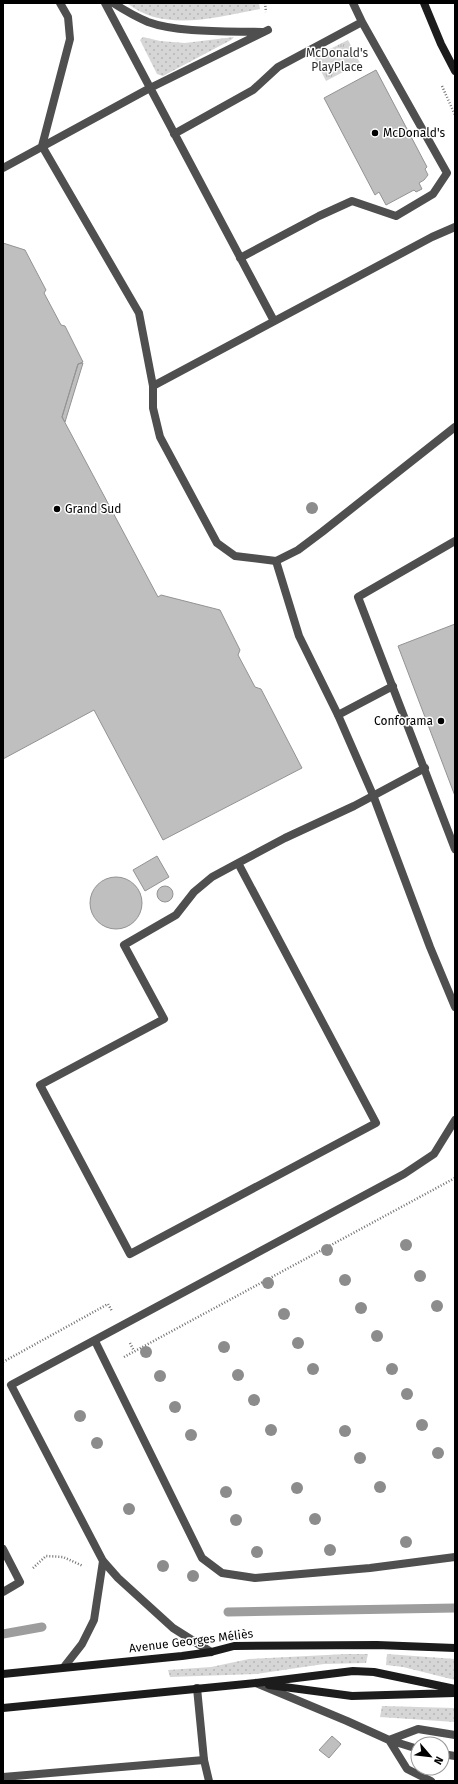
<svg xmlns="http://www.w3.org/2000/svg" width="458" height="1784" font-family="'Fira Sans',sans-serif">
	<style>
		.grass { fill: url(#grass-dots) }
		.park { fill: url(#park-tufts) }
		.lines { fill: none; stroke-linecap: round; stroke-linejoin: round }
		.stream { stroke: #9d9d9d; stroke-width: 9 }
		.building { fill: #bfbfbf; stroke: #939393 }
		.path { stroke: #717171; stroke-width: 2.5; stroke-dasharray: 1 2; stroke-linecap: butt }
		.lane { stroke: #4f4f4f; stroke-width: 8 }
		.street { stroke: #4f4f4f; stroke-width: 8 }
		.secondary { stroke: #1c1c1c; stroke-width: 8 }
		.tree { fill: #8c8c8c }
		.poi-dot { fill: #000; stroke: #fff; stroke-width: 1.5 }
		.labels { text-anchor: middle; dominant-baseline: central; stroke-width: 3; stroke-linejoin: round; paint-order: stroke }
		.park-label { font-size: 12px; fill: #2d2d2d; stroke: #fff }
		.poi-label { font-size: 12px; fill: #000; stroke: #fff; text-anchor: start }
		.street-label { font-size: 12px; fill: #000; stroke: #fff }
	</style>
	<defs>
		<pattern id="grass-dots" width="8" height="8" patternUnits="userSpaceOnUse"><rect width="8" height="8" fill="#d6d6d6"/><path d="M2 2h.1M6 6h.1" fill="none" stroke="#b6b6b6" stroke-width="1.8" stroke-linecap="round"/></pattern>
		<pattern id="park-tufts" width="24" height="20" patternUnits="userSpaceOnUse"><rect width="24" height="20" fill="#d6d6d6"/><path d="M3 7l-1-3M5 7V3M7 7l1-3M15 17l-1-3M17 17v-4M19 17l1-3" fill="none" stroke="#b6b6b6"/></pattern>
	</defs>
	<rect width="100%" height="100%" fill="#fff"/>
	<path class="grass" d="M127 3H259L260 9C218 17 163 33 127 3Z
		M143 37 160 41 185 43 234 37 231 40 163 76 157 74 140 40Z
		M346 1654H368L366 1663 324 1664 256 1674 170 1677 168 1670 211 1667 249 1659Z
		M387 1654 455 1659V1680L403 1667 386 1665Z
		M382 1706 455 1708V1722L380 1717Z"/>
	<path class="park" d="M348 40 360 63 326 81 314 57Z"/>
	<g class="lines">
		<path class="stream" d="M228 1612 455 1608
			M3 1634 42 1627"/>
	</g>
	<path class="building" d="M376 70 427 167 425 169 428 175 424 180 419 183 422 189 416 192 414 190 386 205 379 192 375 195 324 98Z
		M3 243 25 250 46 290 44 293 61 325 65 326 83 362 78 364 62 417 158 597 161 595 220 610 240 650 238 655 255 687 261 689 302 768 163 840 94 710 3 759Z
		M83 363 65 422 62 417 78 364Z
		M455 624V796L398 646Z
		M157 856 169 877 145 891 133 870Z
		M90 903a26 26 0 1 1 52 0a26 26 0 1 1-52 0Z
		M157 894a8 8 0 1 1 16 0a8 8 0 1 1-16 0Z
		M332 1736 341 1744 329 1758 319 1750Z"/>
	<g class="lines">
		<path class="path" d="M265 3 266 12
			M442 86 455 115
			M130 1343 134 1351
			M124 1357 455 1178
			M3 1362 108 1304 112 1311
			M33 1568 46 1556 63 1557 83 1566"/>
		<path class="lane" d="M60 3 68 17 70 39 42 146 139 313 153 386
			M105 3 274 321
			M113 3C124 10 136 17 148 22 178 33 229 31 262 32
			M174 134 253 90 278 67 362 22
			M3 168 150 88 268 30
			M240 258 319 216 352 201 396 216 433 194 447 173 362 22 353 3
			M455 541 358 597 455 849
			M276 561 235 556 217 543 160 437 153 408V386L432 237 455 227
			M338 715 393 686
			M238 863 376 1123 130 1254 40 1085 164 1019 124 945 176 915 194 892 212 877Z
			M238 863 285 838 354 806 425 768
			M95 1341 202 1558 222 1573 255 1578 370 1568 455 1557
			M3 1549 20 1582 3 1592
			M256 1683 347 1721 389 1740 418 1749
			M389 1740 418 1729 455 1735
			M389 1740 407 1769 431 1781
			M442 1754 455 1756
			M3 1777 204 1760"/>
		<path class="street" d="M455 427 322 532 298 550 276 561 299 636 338 715 373 795 430 947 455 1007
			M211 1652 173 1628 118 1578 103 1561 11 1385 404 1174 434 1154 455 1120
			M64 1667 82 1644 94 1620 103 1561
			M197 1688 204 1760 209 1781"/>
		<path class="secondary" d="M424 3 441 44 455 71
			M3 1674 182 1656 211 1652 234 1646 377 1645 455 1648
			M269 1685 352 1696 455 1693
			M3 1708 256 1683 353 1671 374 1672 455 1689"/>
	</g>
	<g class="tree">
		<circle cx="312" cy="508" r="6"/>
		<circle cx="406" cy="1245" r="6"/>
		<circle cx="327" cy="1250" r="6"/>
		<circle cx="420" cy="1276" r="6"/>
		<circle cx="345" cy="1280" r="6"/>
		<circle cx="268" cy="1283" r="6"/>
		<circle cx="437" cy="1306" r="6"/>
		<circle cx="361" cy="1308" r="6"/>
		<circle cx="284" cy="1314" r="6"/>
		<circle cx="377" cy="1336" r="6"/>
		<circle cx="298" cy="1343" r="6"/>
		<circle cx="224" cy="1347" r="6"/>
		<circle cx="146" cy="1352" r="6"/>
		<circle cx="313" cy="1369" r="6"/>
		<circle cx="392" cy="1369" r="6"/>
		<circle cx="238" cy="1375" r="6"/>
		<circle cx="160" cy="1376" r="6"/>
		<circle cx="407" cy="1394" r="6"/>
		<circle cx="254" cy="1400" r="6"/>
		<circle cx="175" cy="1407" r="6"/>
		<circle cx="80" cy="1416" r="6"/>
		<circle cx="422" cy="1425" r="6"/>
		<circle cx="271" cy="1430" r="6"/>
		<circle cx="345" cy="1431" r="6"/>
		<circle cx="191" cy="1435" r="6"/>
		<circle cx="97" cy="1443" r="6"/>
		<circle cx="438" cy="1453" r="6"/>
		<circle cx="360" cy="1458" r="6"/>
		<circle cx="380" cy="1487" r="6"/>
		<circle cx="297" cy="1488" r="6"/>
		<circle cx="226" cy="1492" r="6"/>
		<circle cx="129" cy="1509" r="6"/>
		<circle cx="315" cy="1519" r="6"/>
		<circle cx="236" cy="1520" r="6"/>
		<circle cx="406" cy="1542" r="6"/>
		<circle cx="330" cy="1550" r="6"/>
		<circle cx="257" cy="1552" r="6"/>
		<circle cx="163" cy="1566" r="6"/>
		<circle cx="193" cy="1576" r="6"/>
	</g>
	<g class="poi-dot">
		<circle cx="375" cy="133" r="4"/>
		<circle cx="57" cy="509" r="4"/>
		<circle cx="441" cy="721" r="4"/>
	</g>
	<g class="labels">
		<g class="park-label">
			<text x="337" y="53">McDonald's<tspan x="337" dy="14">PlayPlace</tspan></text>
		</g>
		<g class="poi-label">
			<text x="383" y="133">McDonald's</text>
			<text x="65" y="509">Grand Sud</text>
			<text x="433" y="721" text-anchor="end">Conforama</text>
		</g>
		<g class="street-label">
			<text transform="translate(191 1641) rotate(-7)">Avenue Georges Méliès</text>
		</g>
	</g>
	<rect width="458" height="1784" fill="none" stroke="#000000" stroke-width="8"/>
	<g transform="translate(430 1756) rotate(118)"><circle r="19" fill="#ffffff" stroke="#999999"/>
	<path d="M0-3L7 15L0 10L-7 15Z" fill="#000000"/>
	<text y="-6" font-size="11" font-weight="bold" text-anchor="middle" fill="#000000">N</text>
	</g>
</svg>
